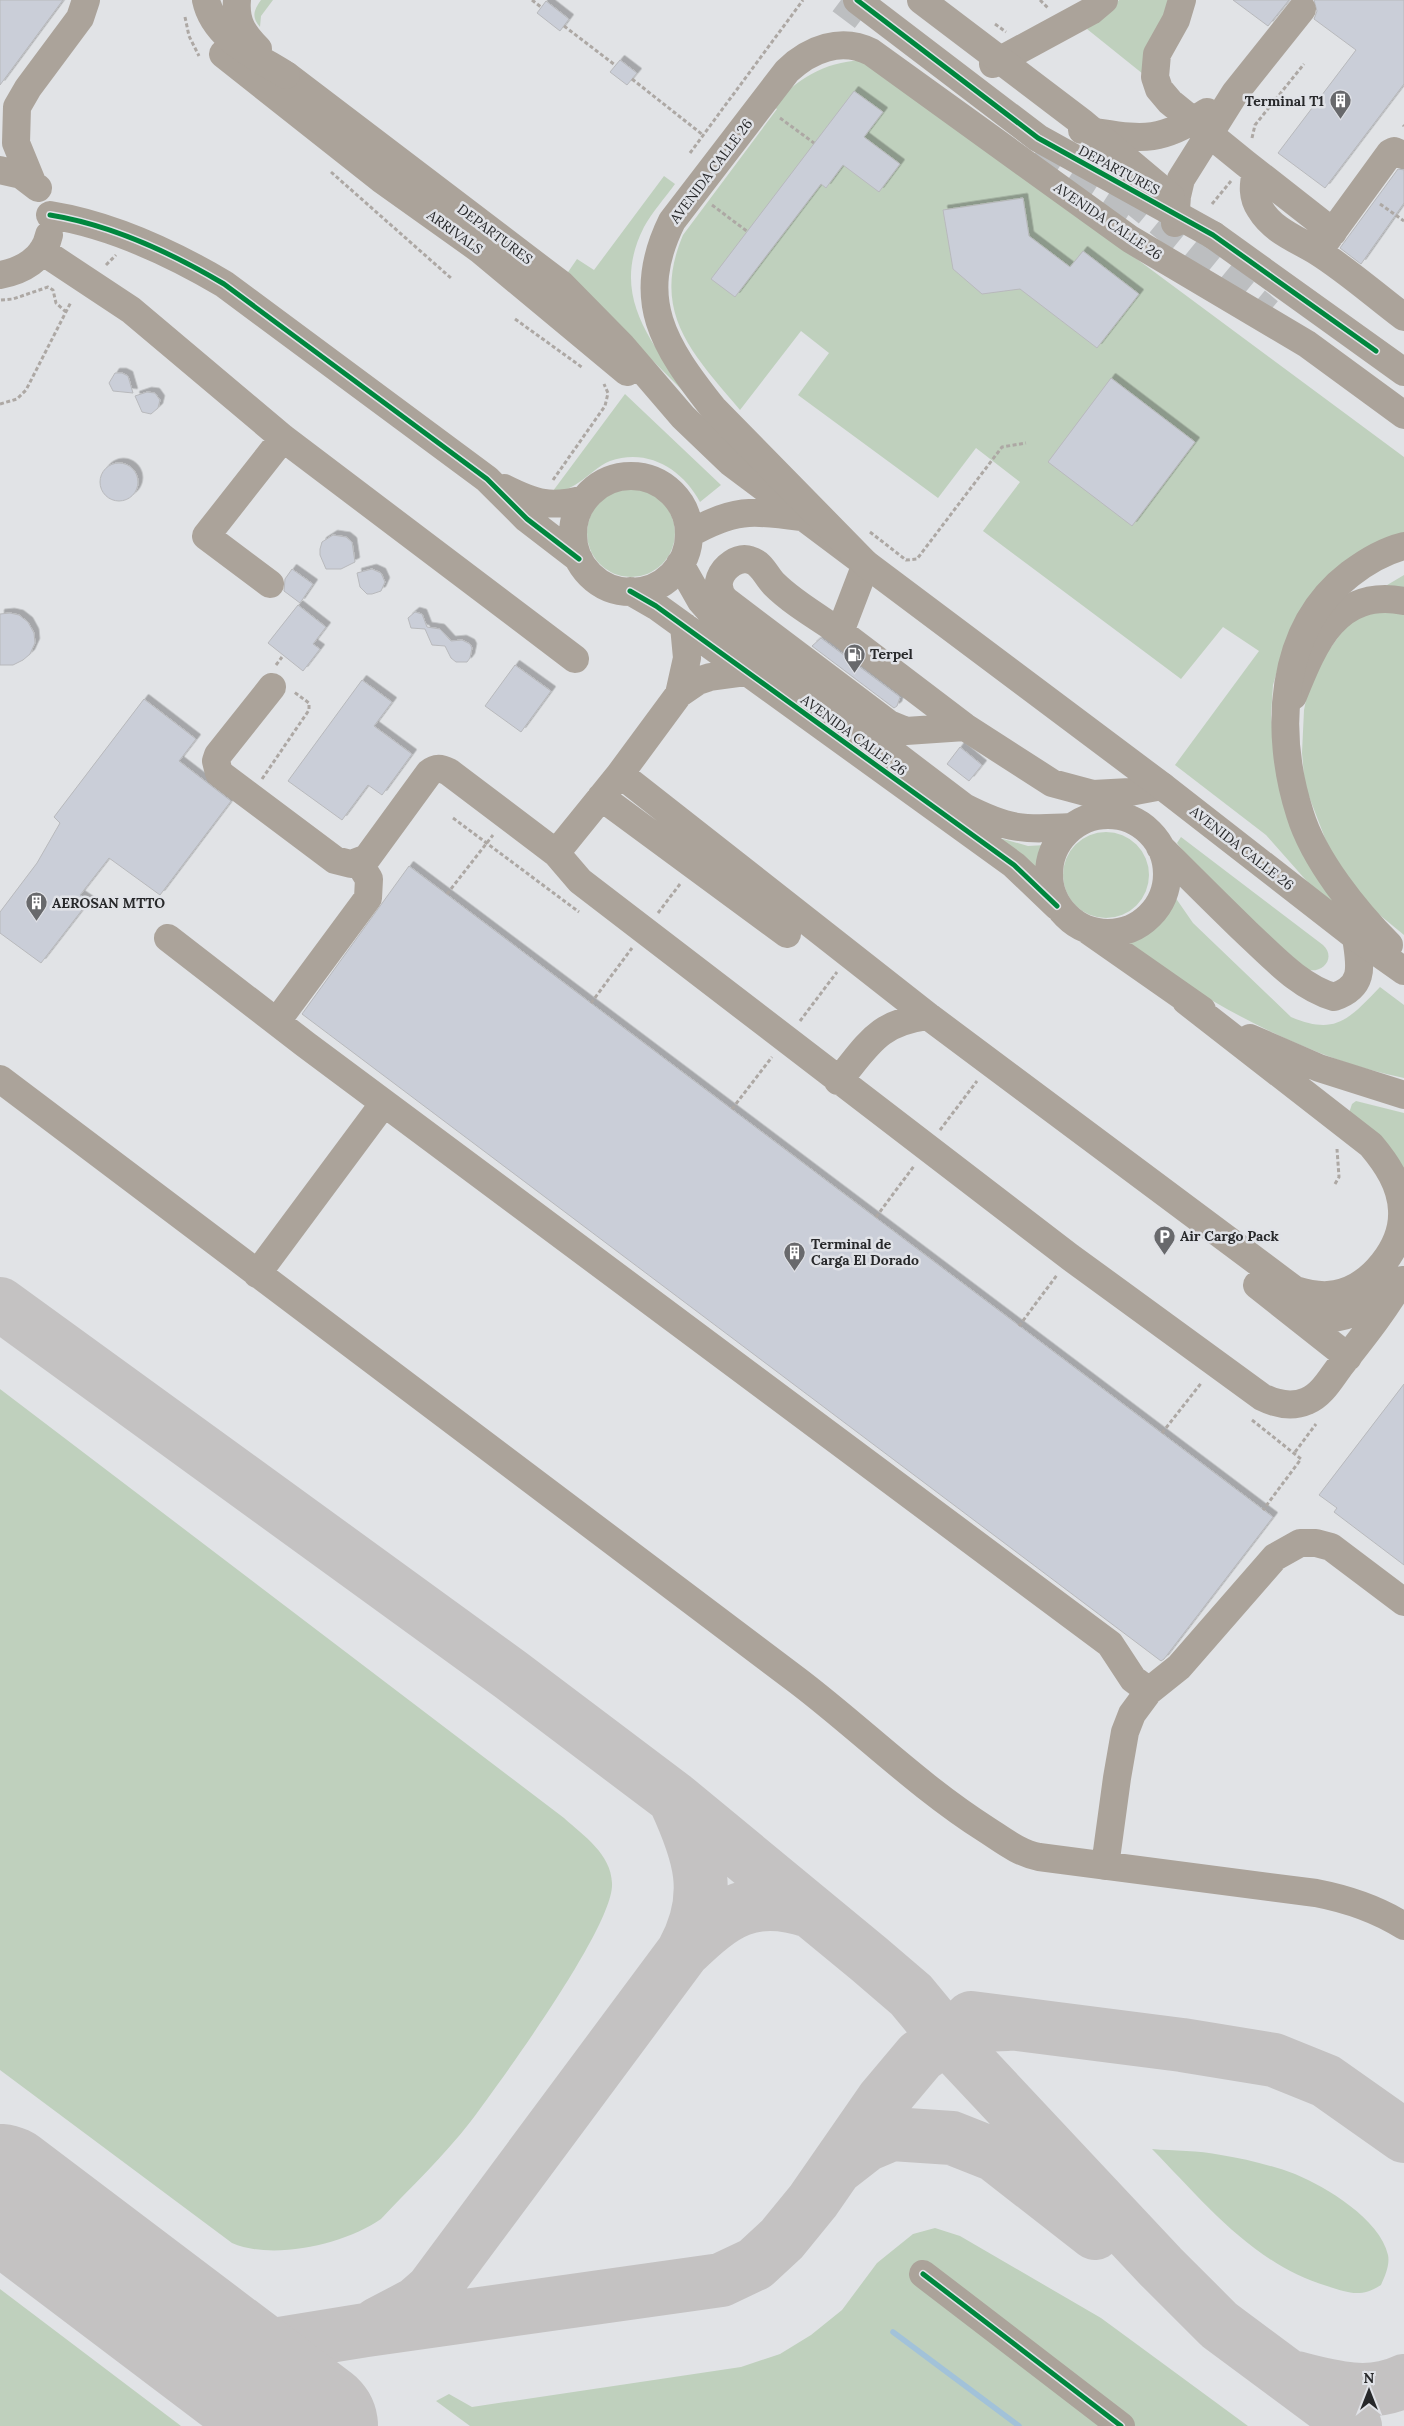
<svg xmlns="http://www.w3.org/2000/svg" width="1404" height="2426" font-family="Lora,serif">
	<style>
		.green { fill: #bfd0bd }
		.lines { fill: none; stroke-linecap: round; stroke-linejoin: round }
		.stream { stroke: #a2c2d9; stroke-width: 5.5 }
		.taxiway { stroke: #c4c2c2; stroke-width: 54 }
		.runway { stroke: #c4c2c2; stroke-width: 132 }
		.building { fill: #caced8; stroke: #b8b9bc; filter: url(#shadow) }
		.minor-tunnel { stroke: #bcbec0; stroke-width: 28; stroke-dasharray: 28 14; stroke-linecap: butt }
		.path { stroke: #ada8a4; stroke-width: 3; stroke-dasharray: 4 2.5; stroke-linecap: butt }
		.minor { stroke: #aba39a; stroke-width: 28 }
		.major { stroke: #aba39a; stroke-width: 28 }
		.minor-bridge { stroke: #aba39a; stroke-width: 28 }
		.cycleway-casing { stroke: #e0e2e7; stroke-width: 8 }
		.cycleway { stroke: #00873e; stroke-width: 5 }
		.labels { text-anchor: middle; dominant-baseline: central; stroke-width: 5; stroke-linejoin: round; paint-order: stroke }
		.poi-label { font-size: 14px; font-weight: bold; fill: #27282a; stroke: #e0e2e7; text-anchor: start }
		.street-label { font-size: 14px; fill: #27282a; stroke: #e0e2e7 }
	</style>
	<defs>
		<filter id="shadow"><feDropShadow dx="4.5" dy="-4.5" stdDeviation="0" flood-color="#0004"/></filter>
	</defs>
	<rect width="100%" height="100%" fill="#e1e3e6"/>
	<path class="green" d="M261 0H273L261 16 260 27C251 17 254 10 261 0Z
		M1119 0H1173L1143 74 1087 29 1109 13Z
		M861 60 956 125 1404 457V535L1280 661 1273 685 1271 715 1274 753 1354 932 1335 913 1266 835 1175 765 1259 651 1223 627 1181 679 983 531 1020 482 976 448 938 498 798 395 829 353 801 331 740 410C693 354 650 313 683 235L777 109 773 106C798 78 823 63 861 60Z
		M664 176 675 184C665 198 652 212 644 227 608 298 654 344 692 400L608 316 564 278 577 259 594 270Z
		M625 394 721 485 700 502C682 469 648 448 610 461 598 466 589 476 578 483 570 489 560 491 550 495Z
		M587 533a44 44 0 1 1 88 0a44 44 0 1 1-88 0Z
		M1404 575V935L1364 902 1328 846 1305 786 1302 753 1304 710 1308 690 1316 668 1367 597Z
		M1063 875a43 43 0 1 1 86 0a43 43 0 1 1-86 0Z
		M989 835 1028 846 1045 845 1038 873Z
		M1181 837 1323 945C1336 957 1324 973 1308 970L1214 890 1177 843Z
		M1175 897 1193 923 1291 1017C1336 1036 1349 1019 1380 987L1404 1005V1078C1300 1057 1211 1002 1123 946 1152 936 1162 925 1175 897Z
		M1356 1101 1404 1113V1170L1349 1113 1352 1104Z
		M0 1389 564 1818C584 1836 611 1854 612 1883 615 1925 500 2082 471 2121 444 2156 411 2187 381 2219 345 2244 273 2261 232 2243L0 2070Z
		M1152 2149C1174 2151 1198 2150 1221 2155 1245 2159 1271 2165 1295 2174 1326 2187 1380 2219 1388 2255 1390 2265 1385 2276 1381 2285 1361 2298 1349 2293 1327 2286 1253 2264 1204 2202 1152 2149Z
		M935 2228 960 2236 1101 2318 1248 2426H470L436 2401 449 2394 472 2407 741 2367 780 2354 811 2335 842 2310 877 2263 913 2234Z
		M0 2289 181 2426H0Z"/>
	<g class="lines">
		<path class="stream" d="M893 2332 1019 2426"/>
		<path class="taxiway" d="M0 1304 511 1675 674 1798 869 1959 911 1995 949 2041 1161 2267 1219 2325 1355 2426
			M683 1952C724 1912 752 1892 810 1911
			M971 2018 1182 2045 1274 2060 1326 2081 1404 2136
			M839 2166 866 2145 892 2134 952 2138 995 2155 1095 2233
			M174 2322 210 2341 232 2348H254L366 2330 721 2280 755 2264 782 2239 813 2201 883 2100 920 2056 934 2046 979 2025 1007 2024
			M378 2324 416 2304 432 2290 683 1952C714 1896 700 1854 675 1800
			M1296 2378C1331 2387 1369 2398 1404 2381"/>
		<path class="runway" d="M0 2190 312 2426"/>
	</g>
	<path class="building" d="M0 0H63L0 85Z
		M1233 0H1289L1268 26Z
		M1314 0H1404V84L1325 188 1278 153 1356 50 1314 19 1317 11Z
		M546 1 569 19 560 31 537 13Z
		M620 60 637 73 627 85 610 72Z
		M854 91 883 112 864 137 900 164 879 192 843 165 826 188 821 184 735 297 711 279Z
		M1398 169 1404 170V203L1361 264 1340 248Z
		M1023 198 1029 236 1070 267 1083 251 1139 294 1097 348 1020 289 982 294 953 269 943 210Z
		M115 373H122L128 376 133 393 113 391 109 383Z
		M1111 378 1195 442 1132 526 1048 462Z
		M147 392 155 393 160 400 158 408 151 414 142 412 135 396Z
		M100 482a19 19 0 1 1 38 0a19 19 0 1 1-38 0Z
		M333 535 346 537 352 542 355 562 341 569H326L320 555V549L322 542Z
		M292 569 313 584 300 603 284 591 285 579Z
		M372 569 381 573 385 582 381 591 372 594H367L360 587 357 573Z
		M298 605 326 627 313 644 320 649 303 671 268 643Z
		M415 612 422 614 427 627 440 629 451 641 462 640 470 644 472 648 470 658 467 662H456L451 658 445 646 432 645 425 629 411 628 408 618Z
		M10 613 19 615 28 622 34 633 35 643 30 654 23 660 13 665H0V614Z
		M821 638 900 697 897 706 894 708 812 646Z
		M515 665 551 691 521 732 485 706Z
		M362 680 392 702 374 726 412 754 382 795 368 785 342 820 288 781Z
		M144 699 196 739 179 761 231 801 160 895 109 858 80 895 89 901 41 963 0 933V912L37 863 60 823 54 817Z
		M960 747 982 765 969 781 947 764Z
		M409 866 1273 1517 1164 1659 1161 1661 302 1014Z
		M1404 1384V1565L1334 1512 1337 1508 1319 1495Z"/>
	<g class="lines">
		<path class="minor-tunnel" d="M841 0 874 25
			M1037 150 1138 215
			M1126 195 1269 312"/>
		<path class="path" d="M532 0 541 7
			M1040 0 1048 8
			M185 17 189 36 199 56
			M995 24 1006 32
			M564 26 615 65
			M632 79 703 135
			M780 118 814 143
			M1403 125 1404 126
			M1252 138 1255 125 1304 64
			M690 153 803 0
			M331 172 452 279
			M1212 204 1231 181
			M1380 204 1404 221
			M712 205 748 232
			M106 265 116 255
			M1 300 13 299 48 287 53 290 56 303 66 312
			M515 319 583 368
			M0 404 17 399 26 390 71 302
			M553 480 605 406 608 393 604 384
			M870 532 906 560 917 559 1002 447 1026 443
			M276 665 282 657
			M262 779 309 710V703L294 692
			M453 818 579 912
			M447 894 493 835
			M658 913 680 884
			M591 1003 632 948
			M800 1021 837 972
			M732 1109 772 1057
			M940 1130 977 1081
			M1335 1184 1339 1177 1337 1149
			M876 1217 914 1166
			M1019 1326 1057 1275
			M1252 1420 1301 1459 1263 1510
			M1162 1433 1202 1382
			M1295 1452 1316 1424"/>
		<path class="minor" d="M1182 0 1176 20 1157 54 1155 77 1159 89 1170 102 1245 163 1333 232
			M223 54 381 179 479 249 627 372
			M993 64 1091 11 1104 0
			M286 75 562 285 622 346 683 417 730 462 866 564 840 632 965 727 1052 783 1093 794 1130 792 1162 786
			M1082 130C1139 138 1155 146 1207 112
			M0 170 21 175 38 188
			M1256 172C1253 185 1252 197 1260 209 1273 231 1297 239 1318 252 1348 271 1376 296 1404 317
			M32 182 16 143 17 107 28 88 80 18 86 0
			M50 215C112 225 170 252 224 284L487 479 527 519 579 559
			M1175 223 1177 196 1181 179 1235 93 1302 9
			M1213 235 1404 372
			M1323 245 1390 153 1394 151 1404 155
			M42 251 131 310 283 438 575 659
			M0 275C22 271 44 259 49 235
			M573 534a58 58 0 1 1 116 0a58 58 0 1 1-116 0Z
			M504 488C536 504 550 508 585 499
			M689 534C733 509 752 510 800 517
			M680 564 701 601 716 618 964 807C1009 830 1023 830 1072 827
			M270 584 206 536 283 438
			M630 591 656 606 1014 865 1057 906
			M840 632C818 617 793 603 774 584 766 576 762 563 750 560 738 556 724 567 720 578 717 586 720 594 725 600L889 724 906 731 965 727
			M272 687 218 755 216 761 219 773 335 860 351 864 367 858 429 773C436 767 441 768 449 772L556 853 580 881 1070 1257 1262 1397C1276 1404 1291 1408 1307 1401 1322 1395 1331 1378 1341 1365 1363 1337 1384 1311 1402 1280
			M679 694 687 658 684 626
			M1293 696C1314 644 1336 588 1404 601
			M620 774 928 1016 1295 1290C1308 1294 1322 1297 1336 1294 1372 1287 1404 1246 1402 1210 1401 1185 1387 1164 1371 1145L1186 1001
			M601 797 787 934
			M1049 874a59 59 0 1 1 118 0a59 59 0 1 1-118 0Z
			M1160 847C1189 876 1218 905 1248 934 1274 958 1300 987 1334 997 1366 986 1360 965 1356 937
			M556 853 620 774 679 694 698 681 710 677 747 672
			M1089 931 1202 1010
			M168 938 305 1044 1110 1644 1133 1679 1149 1691
			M277 1021 368 898 369 879 359 863
			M1250 1038 1319 1068 1404 1095
			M0 1079C265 1280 533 1478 798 1681 861 1729 919 1787 987 1830 1004 1841 1019 1853 1039 1857L1316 1893C1347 1899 1377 1909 1404 1926
			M838 1081C869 1044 877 1023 928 1016
			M257 1274 384 1103
			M1257 1285 1348 1357
			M1303 1319C1336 1322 1366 1312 1391 1290
			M1105 1866 1117 1778 1125 1732 1132 1714 1149 1691 1179 1667 1275 1557 1300 1543H1316L1331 1547 1404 1602
			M923 2274 1121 2426"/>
		<path class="major" d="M1404 415 1307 344 1130 239 871 52C841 37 810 49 787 71L672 221C633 300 664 346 713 408L866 564 1162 786 1356 937 1404 971
			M1389 945C1356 912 1314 860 1300 814 1274 733 1278 629 1350 574 1367 561 1384 551 1404 546"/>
		<path class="minor-bridge" d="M206 0C214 38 256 56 286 75
			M237 0C235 22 243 34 258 49
			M857 0 1038 138 1213 235
			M921 0 1083 123 1171 197"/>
		<defs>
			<path id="cycleway" d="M857 0 1038 138 1213 235 1376 351
				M50 215C112 225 170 252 224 284L487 479 527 519 579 559
				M630 591 656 606 1014 865 1057 906
				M923 2274 1121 2426"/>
		</defs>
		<use href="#cycleway" class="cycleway-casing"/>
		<use href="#cycleway" class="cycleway"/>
	</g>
	<defs>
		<symbol id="building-pin" viewBox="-11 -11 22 30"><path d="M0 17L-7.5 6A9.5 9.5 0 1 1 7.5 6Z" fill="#68696c" stroke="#e0e2e7"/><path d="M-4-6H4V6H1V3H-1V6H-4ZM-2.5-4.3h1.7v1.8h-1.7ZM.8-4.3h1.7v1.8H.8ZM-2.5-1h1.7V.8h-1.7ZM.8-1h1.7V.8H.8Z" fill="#fff"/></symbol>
		<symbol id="fuel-pin" viewBox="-11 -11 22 30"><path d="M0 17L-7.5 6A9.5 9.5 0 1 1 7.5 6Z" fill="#68696c" stroke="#e0e2e7"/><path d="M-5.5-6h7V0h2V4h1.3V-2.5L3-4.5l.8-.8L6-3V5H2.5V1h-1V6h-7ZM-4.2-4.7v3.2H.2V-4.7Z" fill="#fff"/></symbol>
		<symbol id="parking-pin" viewBox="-11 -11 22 30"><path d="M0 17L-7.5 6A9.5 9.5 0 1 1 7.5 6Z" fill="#68696c" stroke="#e0e2e7"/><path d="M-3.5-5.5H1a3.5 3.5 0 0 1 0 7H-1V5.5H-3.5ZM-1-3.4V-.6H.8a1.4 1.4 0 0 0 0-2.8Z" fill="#fff"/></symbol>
	</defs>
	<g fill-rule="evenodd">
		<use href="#building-pin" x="1328" y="88" width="25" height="34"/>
		<use href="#fuel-pin" x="842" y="642" width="25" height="34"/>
		<use href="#building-pin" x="24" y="890" width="25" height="34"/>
		<use href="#parking-pin" x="1152" y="1224" width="25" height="34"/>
		<use href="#building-pin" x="782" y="1240" width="25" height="34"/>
	</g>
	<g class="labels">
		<g class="poi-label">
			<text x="1324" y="101" text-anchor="end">Terminal T1</text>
			<text x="870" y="654">Terpel</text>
			<text x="52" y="903">AEROSAN MTTO</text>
			<text x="1180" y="1236">Air Cargo Pack</text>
			<text x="811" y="1244">Terminal de<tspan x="811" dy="16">Carga El Dorado</tspan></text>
		</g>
		<g class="street-label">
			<text transform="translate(1119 170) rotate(28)">DEPARTURES</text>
			<text transform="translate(711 171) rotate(-53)">AVENIDA CALLE 26</text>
			<text transform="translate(1108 221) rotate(34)">AVENIDA CALLE 26</text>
			<text transform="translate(455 232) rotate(36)">ARRIVALS</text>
			<text transform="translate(495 234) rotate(37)">DEPARTURES</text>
			<text transform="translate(854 735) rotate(36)">AVENIDA CALLE 26</text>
			<text transform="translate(1242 848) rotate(38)">AVENIDA CALLE 26</text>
		</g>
	</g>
	<g transform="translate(1369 2391)" stroke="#e0e2e7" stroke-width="4" paint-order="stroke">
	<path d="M0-4L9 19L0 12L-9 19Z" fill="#27282a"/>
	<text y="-8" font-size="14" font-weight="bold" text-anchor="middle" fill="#27282a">N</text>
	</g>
</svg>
